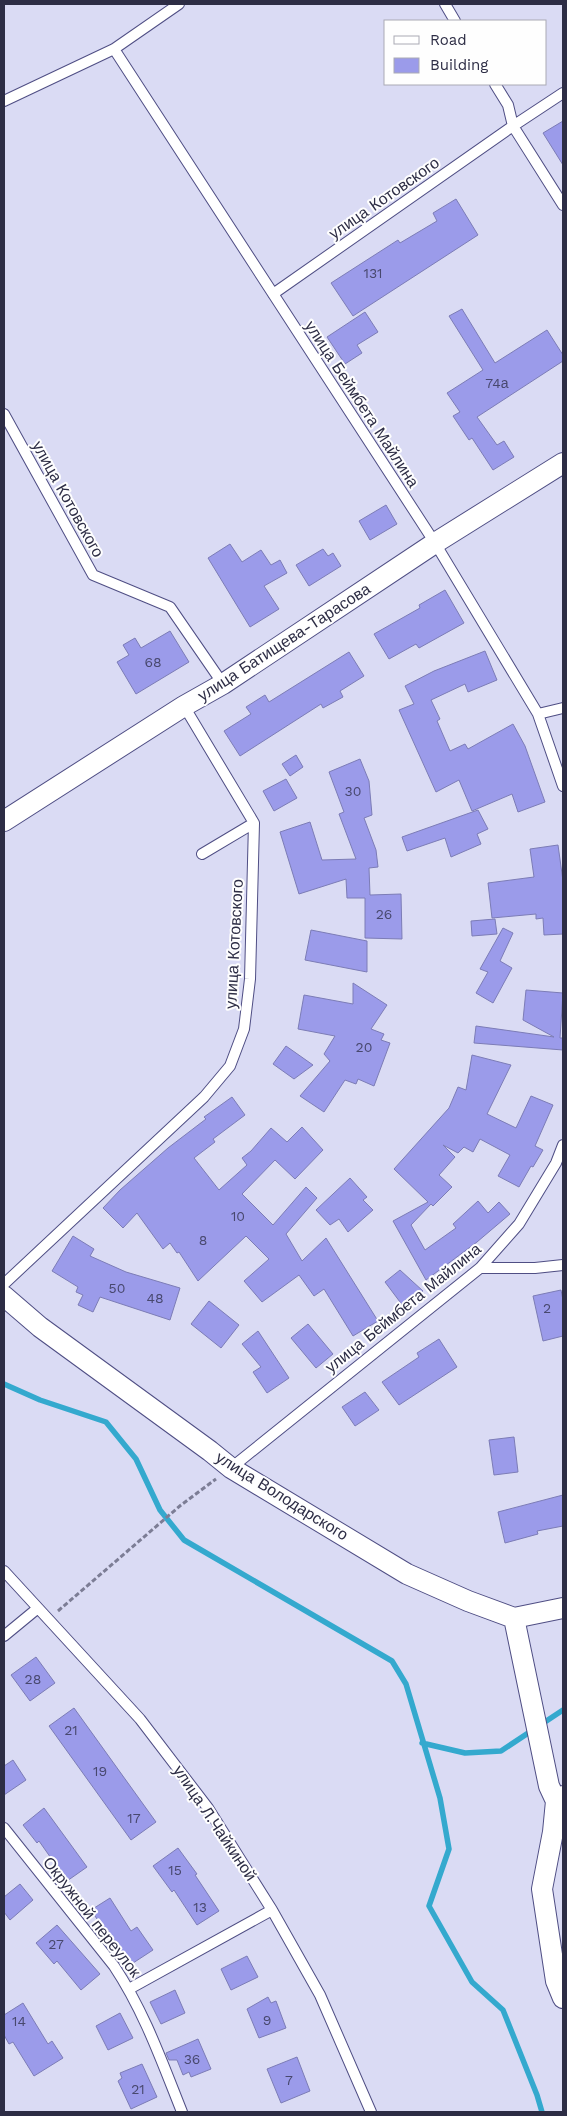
<svg xmlns="http://www.w3.org/2000/svg" width="567" height="2116" font-family="'Work Sans',sans-serif">
	<style>
		.lines { fill: none; stroke-linecap: round; stroke-linejoin: round }
		.stream { stroke: #34a9ce; stroke-width: 5.5 }
		.building { fill: #9b9bea; stroke: #7c7cb6 }
		.service-casing { stroke: #4f4e84; stroke-width: 12 }
		.minor-casing { stroke: #4f4e84; stroke-width: 22 }
		.path { stroke: #7c7d95; stroke-width: 3; stroke-dasharray: 5 2.5; stroke-linecap: butt }
		.service { stroke: #fff; stroke-width: 10 }
		.minor { stroke: #fff; stroke-width: 20 }
		.labels { text-anchor: middle; dominant-baseline: central; stroke-width: 4; stroke-linejoin: round; paint-order: stroke }
		.number-label { font-size: 14px; fill: #48486e }
		.street-label { font-size: 16px; fill: #2d2d45; stroke: #fefefe }
	</style>
	<rect width="100%" height="100%" fill="#dadbf4"/>
	<g class="lines">
		<path class="stream" d="M4 1384 40 1400 106 1422 136 1459 160 1510 184 1540 392 1661 406 1684 440 1798 449 1849 429 1906 472 1982 503 2010 537 2095 542 2112
			M422 1743 465 1753 501 1751 563 1710"/>
	</g>
	<path class="building" d="M563 121V165L543 133Z
		M456 199 478 235 353 316 331 283 398 240 400 243 437 221 433 213Z
		M462 309 495 363 547 330 563 355V361L477 417 497 445 504 441 514 457 493 470 472 438 469 440 453 416 460 412 447 393 483 370 449 316Z
		M365 312 378 332 357 345 362 353 345 364 327 337Z
		M386 505 397 524 370 540 359 521Z
		M230 544 242 562 261 550 271 565 280 560 287 573 264 586 279 609 250 627 208 558Z
		M323 549 328 556 333 553 341 566 309 586 296 565Z
		M445 590 464 623 419 648 416 644 389 659 374 634 420 608 419 605Z
		M170 631 189 662 136 694 117 662 129 655 123 645 135 638 141 648Z
		M485 651 497 680 468 692 465 684 431 700 440 719 437 721 450 751 465 744 468 749 513 724 525 746 545 802 518 812 512 794 472 811 459 780 436 792 399 710 414 704 405 686 434 671Z
		M349 652 364 676 340 691 343 697 323 708 321 704 240 756 224 731 251 714 246 707 265 695 269 702Z
		M296 755 303 767 290 776 282 764Z
		M360 759 369 781 372 815 364 818 376 850 378 867 369 868 370 895 401 894 402 939 365 938V898H347L346 879 299 894 280 832 310 822 322 860 356 859 339 814 344 812 329 772Z
		M286 779 297 798 274 811 263 791Z
		M478 810 488 829 477 834 481 844 451 857 445 838 407 851 402 837Z
		M558 845 563 881V934L544 935 543 918 536 919V914L492 918 488 883 534 877 530 849Z
		M495 919 497 934 472 936 471 921Z
		M503 928 513 933 500 961 512 968 493 1003 476 993 488 972 480 969Z
		M311 930 367 941V972L305 960Z
		M353 983 387 1005 371 1029 384 1034 381 1040 390 1043 374 1086 358 1079 356 1084 345 1080 324 1112 300 1096 330 1061 324 1054 335 1036 298 1029 304 995 353 1004Z
		M526 990 563 993 560 1038H563V1050L474 1043 476 1026 554 1037 523 1020Z
		M286 1046 313 1065 294 1079 273 1064Z
		M472 1055 511 1065 487 1114 516 1128 531 1096 553 1105 535 1146 543 1150 533 1167 531 1166 519 1187 498 1176 510 1155 480 1139 473 1152 464 1147 458 1153 443 1145 455 1157 439 1175 452 1187 433 1206 431 1204 411 1225 425 1250 456 1228 453 1224 478 1201 488 1213 499 1202 510 1214 477 1242 426 1280 393 1221 428 1202 394 1169 449 1108 458 1087 466 1090Z
		M232 1097 245 1115 213 1139 215 1142 194 1158 219 1190 247 1165 242 1158 251 1151 271 1128 287 1142 302 1127 323 1150 295 1179 275 1160 242 1194 273 1225 306 1187 317 1198 286 1234 302 1261 326 1238 378 1321 353 1336 324 1289 314 1296 299 1275 262 1302 244 1281 269 1259 246 1236 198 1281 179 1252 177 1253 170 1243 163 1249 137 1213 123 1228 103 1208 120 1190 168 1148 206 1119 204 1117Z
		M350 1178 367 1197 363 1200 373 1210 348 1232 339 1219 330 1225 316 1210Z
		M73 1236 94 1249 90 1256 126 1272 180 1288 170 1320 100 1297 93 1312 78 1305 83 1295 76 1292 78 1287 52 1271Z
		M400 1270 423 1291 403 1306 385 1282Z
		M561 1290 563 1300V1336L543 1341 533 1296Z
		M209 1301 239 1325 221 1348 191 1324Z
		M308 1324 333 1354 316 1368 291 1338Z
		M258 1331 289 1378 267 1393 253 1372 261 1367 242 1344Z
		M439 1339 457 1367 399 1405 382 1382 419 1357 417 1353Z
		M365 1392 379 1410 355 1426 342 1407Z
		M514 1437 518 1472 494 1475 489 1440Z
		M563 1495V1526L537 1531 538 1534 505 1543 498 1512Z
		M36 1657 55 1683 30 1701 11 1675Z
		M74 1708 156 1822 131 1840 49 1726Z
		M13 1760 26 1780 4 1795V1766Z
		M44 1808 87 1867 67 1881 39 1841 37 1843 23 1825Z
		M178 1848 197 1874 195 1875 219 1911 197 1925 174 1890 172 1892 153 1866Z
		M20 1884 33 1900 10 1920 4 1912V1897Z
		M110 1898 131 1931 137 1927 153 1950 130 1965 107 1929 105 1931 91 1910Z
		M57 1925 100 1974 81 1990 57 1961 54 1964 36 1943Z
		M247 1956 258 1977 231 1990 221 1969Z
		M175 1990 185 2013 161 2024 150 2002Z
		M268 1997 271 2003 276 2001 286 2028 259 2038 247 2009Z
		M23 2003 48 2044 52 2041 63 2058 34 2076 13 2042 9 2044 4 2035V2015Z
		M120 2013 133 2038 108 2050 96 2026Z
		M198 2039 211 2069 191 2077 189 2072 183 2075 177 2060H169L166 2053Z
		M297 2057 310 2091 281 2103 267 2069Z
		M142 2064 157 2097 131 2109 118 2081 122 2078 120 2073Z"/>
	<g class="lines">
		<defs>
			<path id="service" d="M445 4 455 21
				M114 49 435 543 538 714 563 786
				M495 84 508 105 513 126 563 205
				M4 101 114 49 179 4
				M273 294 513 126 563 93
				M4 414 93 575 170 607 223 684
				M538 714 563 708
				M202 854 254 823
				M480 1268H535L563 1265
				M4 1284 204 1097 230 1066 244 1029 250 979 254 823 184 706
				M231 1468 480 1268 519 1224 556 1163 563 1145
				M4 1571 140 1719 208 1808 272 1910 320 1995 371 2112
				M4 1636 38 1608
				M4 1828 114 1966C144 2011 162 2062 182 2112
				M129 1989 272 1910"/>
			<path id="minor" d="M4 821 184 706 223 684 435 543 563 463
				M4 1296 40 1327 210 1451 231 1468 407 1574 468 1601 514 1618 563 1608
				M514 1618 549 1786 556 1801
				M563 1796 556 1801 553 1832 542 1889 556 1981 563 1998"/>
		</defs>
		<use href="#service" class="service-casing"/>
		<use href="#minor" class="minor-casing"/>
		<path class="path" d="M58 1611 181 1505 216 1479"/>
		<use href="#service" class="service"/>
		<use href="#minor" class="minor"/>
	</g>
	<g class="labels">
		<g class="number-label">
			<text x="373" y="273">131</text>
			<text x="497" y="383">74а</text>
			<text x="153" y="662">68</text>
			<text x="353" y="791">30</text>
			<text x="384" y="914">26</text>
			<text x="364" y="1047">20</text>
			<text x="238" y="1216">10</text>
			<text x="203" y="1240">8</text>
			<text x="117" y="1288">50</text>
			<text x="155" y="1298">48</text>
			<text x="547" y="1308">2</text>
			<text x="33" y="1679">28</text>
			<text x="71" y="1730">21</text>
			<text x="100" y="1771">19</text>
			<text x="134" y="1818">17</text>
			<text x="175" y="1870">15</text>
			<text x="200" y="1907">13</text>
			<text x="56" y="1944">27</text>
			<text x="267" y="2020">9</text>
			<text x="19" y="2021">14</text>
			<text x="192" y="2059">36</text>
			<text x="289" y="2080">7</text>
			<text x="138" y="2089">21</text>
		</g>
		<g class="street-label">
			<text transform="translate(384 198) rotate(-35)">улица Котовского</text>
			<text transform="translate(362 404) rotate(57)">улица Беймбета Майлина</text>
			<text transform="translate(68 499) rotate(61)">улица Котовского</text>
			<text transform="translate(284 642) rotate(-33)">улица Батищева-Тарасова</text>
			<text transform="translate(234 944) rotate(-87)">улица Котовского</text>
			<text transform="translate(403 1308) rotate(-39)">улица Беймбета Майлина</text>
			<text transform="translate(282 1496) rotate(32)">улица Володарского</text>
			<text transform="translate(215 1823) rotate(56)">улица Л.Чайкиной</text>
			<text transform="translate(92 1917) rotate(52)">Окружной переулок</text>
		</g>
	</g>
	<rect width="567" height="2116" fill="none" stroke="#2d2d45" stroke-width="10"/>
	<rect x="384" y="20" width="162" height="65" fill="#fefefe" stroke="#aaaab4"/>
	<rect x="394" y="36" width="25" height="8" fill="#ffffff" stroke="#aaaab4"/>
	<text x="430" y="45" font-size="15" fill="#2d2d45">Road</text>
	<rect x="394" y="58" width="25" height="15" fill="#9b9bea" stroke="#aaaab4"/>
	<text x="430" y="70" font-size="15" fill="#2d2d45">Building</text>
</svg>
